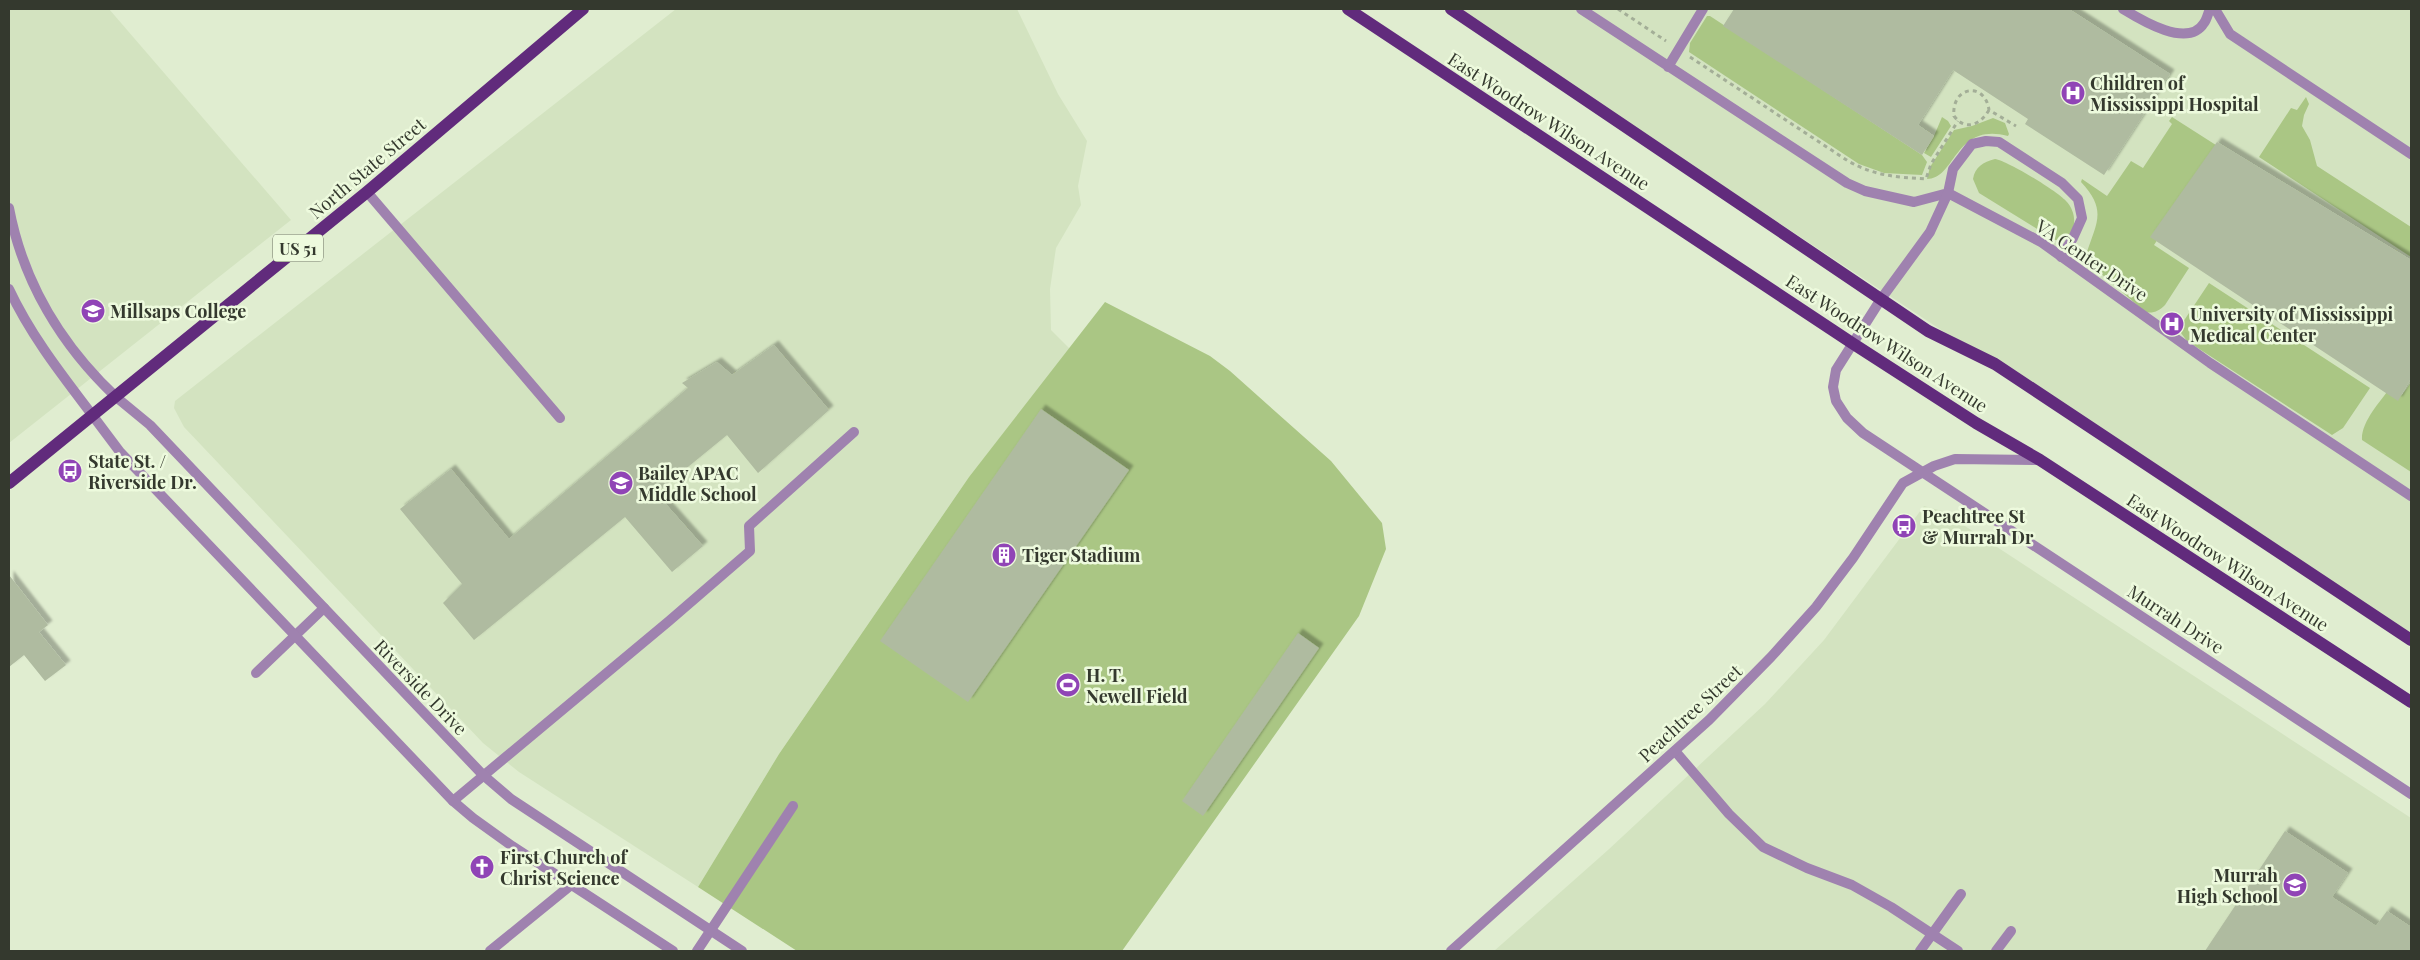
<svg xmlns="http://www.w3.org/2000/svg" width="2420" height="960" font-family="'Playfair Display',serif">
	<style>
		.built { fill: #d3e3c0 }
		.green { fill: #aac684 }
		.building { fill: #afbba0; filter: url(#shadow) }
		.lines { fill: none; stroke-linecap: round; stroke-linejoin: round }
		.path { stroke: #a3ae97; stroke-width: 3; stroke-dasharray: 4 4; stroke-linecap: butt }
		.service { stroke: #9f82af; stroke-width: 10 }
		.minor { stroke: #9f82af; stroke-width: 10 }
		.tertiary { stroke: #9f82af; stroke-width: 10 }
		.primary { stroke: #612b7c; stroke-width: 12 }
		.labels { text-anchor: middle; dominant-baseline: central; stroke-width: 5; stroke-linejoin: round; paint-order: stroke }
		.shield { fill: #edfadd; stroke: #6c7362; stroke-width: 1 }
		.shield-label { font-size: 16px; font-weight: bold; fill: #34392e }
		.poi-label { font-size: 18px; font-weight: bold; fill: #34392e; stroke: #edfadd; text-anchor: start }
		.street-label { font-size: 18px; fill: #34392e; stroke: #edfadd }
	</style>
	<defs>
		<filter id="shadow"><feDropShadow dx="4.5" dy="-4.5" stdDeviation="1" flood-color="#0004"/></filter>
	</defs>
	<rect width="100%" height="100%" fill="#e0edd0"/>
	<path class="built" d="M9 9H109L291 220 9 443Z
		M676 9H1017L1058 94 1087 141 1078 186 1081 205 1056 248 1050 289 1051 330 1070 349 969 477 779 754 698 887 519 772 483 743 184 427 174 408 175 401Z
		M1455 9H2411V640Z
		M1924 506 1942 511 2411 818V951H1494L1608 850 1765 704 1824 640Z"/>
	<path class="green" d="M1707 16H1710L1922 155 1927 162 1922 175 1884 173 1859 164 1689 52 1690 43Z
		M2306 97 2309 104 2304 115 2302 126 2310 140 2317 166 2411 227V257L2259 157 2291 108 2297 110Z
		M1942 117 1948 121 1951 126 1931 157 1924 153 1934 136Z
		M2172 117 2219 147 2154 245 2189 268 2165 305C2159 311 2153 314 2145 312L2090 264 2086 255C2096 223 2108 211 2081 182L2082 179 2107 196 2131 161 2143 168 2172 124 2169 121Z
		M1993 118 2005 123 2009 134 2008 136C1954 122 1956 179 1927 179L1930 167 1954 130 1972 126Z
		M1995 159C2008 161 2059 192 2067 202 2073 209 2076 219 2073 228 2071 236 2063 240 2055 240L1979 193 1973 179C1975 167 1983 162 1995 159Z
		M2209 283 2370 388 2343 428 2332 435 2187 341 2181 333V325Z
		M1105 302 1210 356 1230 371 1331 461 1382 523 1386 549 1359 616 1122 951H797L698 887 779 754 969 477Z
		M2411 382V472L2362 440C2361 422 2380 402 2390 388L2402 395Z"/>
	<path class="building" d="M1734 9H2069L2170 74 2104 175 2025 124 2028 119 1953 70 1918 125 1934 136 1922 155 1723 26Z
		M2217 142 2411 260V378L2398 401 2150 237Z
		M774 345 829 410 758 473 727 435 656 493 703 546 672 572 625 517 474 640 443 603 462 584 400 509 451 469 509 539 688 388 682 383 717 362 732 375Z
		M1041 409 1129 470 968 702 880 641Z
		M9 575 48 625 39 632 66 665 45 681 24 655 9 667Z
		M1298 633 1319 648 1203 816 1182 801Z
		M2285 831 2348 873 2332 897 2376 926 2387 911 2411 927V951H2205Z"/>
	<g class="lines">
		<path class="path" d="M1618 9 1666 41
			M1690 57 1848 161C1875 176 1895 177 1926 179L1931 164 1958 121
			M1989 110C1981 124 1966 132 1954 116 1951 86 1985 81 1989 110L2016 126"/>
		<path class="service" d="M1581 9 1847 183 1865 191 1914 202 1948 193 1953 169 1972 144 1986 141 1999 142 2062 183 2078 199 2082 218 2073 238 2061 257
			M2123 9C2141 20 2188 49 2204 23 2207 19 2208 13 2210 9
			M2215 9 2230 34 2411 154
			M1668 67 1703 9
			M9 208C23 282 62 346 116 397
			M9 289C31 336 62 375 93 416
			M256 673 324 608
			M1675 751 1729 814 1763 847 1807 868 1852 885 1891 907 1958 951
			M453 801 669 621 750 551 749 526 854 432
			M697 951 793 806
			M1920 951 1961 894
			M1996 951 2011 931"/>
		<path class="minor" d="M367 192 560 418
			M2411 496 2210 363 2041 242 1948 193 1930 232 1881 299 1836 370 1833 387 1836 401 1847 418 1863 433 2411 794
			M490 951 571 885
			M1451 951 1709 720 1771 657 1816 607 1853 558 1903 483 1934 466 1955 459 2039 460"/>
		<path class="tertiary" d="M116 397 150 425 483 775 511 799 742 951
			M93 416 120 452 453 801 473 818 512 846 673 951"/>
		<path class="primary" d="M1348 9 1852 343 1976 423 2040 460 2411 702
			M1451 9 1928 331 1995 364 2411 640
			M9 483 367 192 583 9"/>
	</g>
	<defs>
		<symbol id="hospital-disc" viewBox="-11 -11 22 22"><circle r="9.5" fill="#9044b6" stroke="#edfadd"/><path d="M-5-5h3v3.5h4V-5h3V5h-3V1.5h-4V5h-3Z" fill="#fff"/></symbol>
		<symbol id="university-disc" viewBox="-11 -11 22 22"><circle r="9.5" fill="#9044b6" stroke="#edfadd"/><path d="M0-5L7-2L0 1L-7-2ZM-4 1L0 2.5L4 1V4Q0 6-4 4Z" fill="#fff"/></symbol>
		<symbol id="bus-disc" viewBox="-11 -11 22 22"><circle r="9.5" fill="#9044b6" stroke="#edfadd"/><path d="M-5-6H5V4H4V6H2V4H-2V6H-4V4H-5ZM-3.5-4V0h7V-4ZM-3.5 1.2v1.5H-2V1.2ZM2 1.2v1.5H3.5V1.2Z" fill="#fff"/></symbol>
		<symbol id="school-disc" viewBox="-11 -11 22 22"><circle r="9.5" fill="#9044b6" stroke="#edfadd"/><path d="M0-5L7-2L0 1L-7-2ZM-4 1L0 2.5L4 1V4Q0 6-4 4Z" fill="#fff"/></symbol>
		<symbol id="building-disc" viewBox="-11 -11 22 22"><circle r="9.5" fill="#9044b6" stroke="#edfadd"/><path d="M-4-6H4V6H1V3H-1V6H-4ZM-2.5-4.3h1.7v1.8h-1.7ZM.8-4.3h1.7v1.8H.8ZM-2.5-1h1.7V.8h-1.7ZM.8-1h1.7V.8H.8Z" fill="#fff"/></symbol>
		<symbol id="stadium-disc" viewBox="-11 -11 22 22"><circle r="9.5" fill="#9044b6" stroke="#edfadd"/><path d="M0-5a6.5 5 0 1 0 0 10a6.5 5 0 1 0 0-10ZM-3.5-1.8h7v3.6h-7Z" fill="#fff"/></symbol>
		<symbol id="church-disc" viewBox="-11 -11 22 22"><circle r="9.5" fill="#9044b6" stroke="#edfadd"/><path d="M-1.2-6h2.4v3.5h3.3v2.4h-3.3V6h-2.4V-.1h-3.3v-2.4h3.3Z" fill="#fff"/></symbol>
	</defs>
	<g fill-rule="evenodd">
		<use href="#hospital-disc" x="2059" y="79" width="28" height="28"/>
		<use href="#university-disc" x="79" y="297" width="28" height="28"/>
		<use href="#hospital-disc" x="2158" y="310" width="28" height="28"/>
		<use href="#bus-disc" x="56" y="457" width="28" height="28"/>
		<use href="#school-disc" x="607" y="469" width="28" height="28"/>
		<use href="#bus-disc" x="1890" y="512" width="28" height="28"/>
		<use href="#building-disc" x="990" y="541" width="28" height="28"/>
		<use href="#stadium-disc" x="1054" y="671" width="28" height="28"/>
		<use href="#church-disc" x="468" y="853" width="28" height="28"/>
		<use href="#school-disc" x="2281" y="871" width="28" height="28"/>
	</g>
	<g class="labels">
		<rect class="shield" x="273" y="234.5" width="50" height="27" rx="4"/>
		<g class="shield-label">
			<text x="298" y="248">US 51</text>
		</g>
		<g class="poi-label">
			<text x="2090" y="83">Children of<tspan x="2090" dy="21">Mississippi Hospital</tspan></text>
			<text x="110" y="311">Millsaps College</text>
			<text x="2190" y="314">University of Mississippi<tspan x="2190" dy="21">Medical Center</tspan></text>
			<text x="88" y="461">State St. /<tspan x="88" dy="21">Riverside Dr.</tspan></text>
			<text x="638" y="473">Bailey APAC<tspan x="638" dy="21">Middle School</tspan></text>
			<text x="1922" y="516">Peachtree St<tspan x="1922" dy="21">&amp; Murrah Dr</tspan></text>
			<text x="1022" y="555">Tiger Stadium</text>
			<text x="1086" y="675">H. T.<tspan x="1086" dy="21">Newell Field</tspan></text>
			<text x="500" y="857">First Church of<tspan x="500" dy="21">Christ Science</tspan></text>
			<text x="2278" y="875" text-anchor="end">Murrah<tspan x="2278" dy="21">High School</tspan></text>
		</g>
		<g class="street-label">
			<text transform="translate(1549 121) rotate(33)">East Woodrow Wilson Avenue</text>
			<text transform="translate(367 168) rotate(-40)">North State Street</text>
			<text transform="translate(2092 260) rotate(34)">VA Center Drive</text>
			<text transform="translate(1887 343) rotate(33)">East Woodrow Wilson Avenue</text>
			<text transform="translate(2228 562) rotate(33)">East Woodrow Wilson Avenue</text>
			<text transform="translate(2176 619) rotate(33)">Murrah Drive</text>
			<text transform="translate(421 687) rotate(46)">Riverside Drive</text>
			<text transform="translate(1690 713) rotate(-43)">Peachtree Street</text>
		</g>
	</g>
	<rect width="2420" height="960" fill="none" stroke="#34392e" stroke-width="20"/>
</svg>
